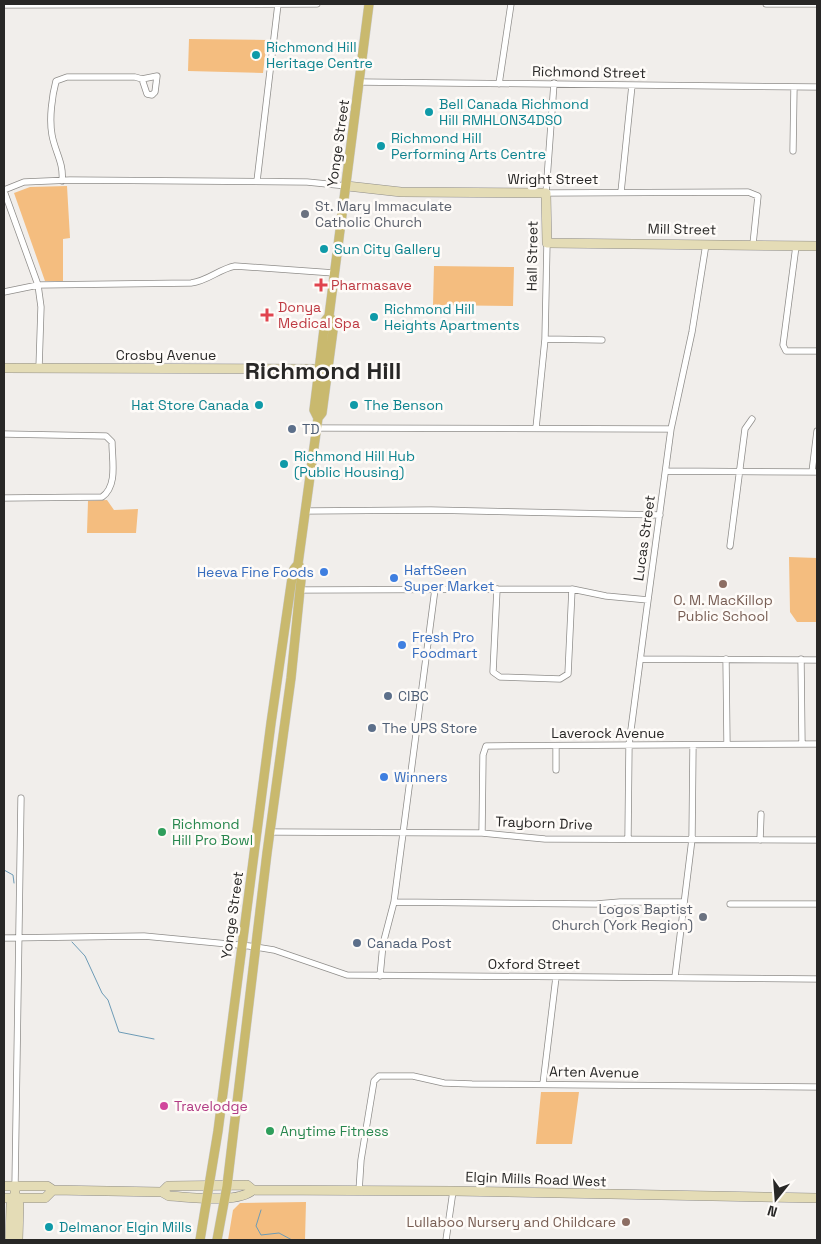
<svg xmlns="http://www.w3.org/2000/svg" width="821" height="1244" font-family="'Space Grotesk',sans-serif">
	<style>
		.green { fill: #f4bd7f }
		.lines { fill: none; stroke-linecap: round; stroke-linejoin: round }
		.stream { stroke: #6d9bb6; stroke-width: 1 }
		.street-casing { stroke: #8f8d8a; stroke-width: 7 }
		.secondary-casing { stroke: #8f8d8a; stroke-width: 10 }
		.primary-casing { stroke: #cbcbcb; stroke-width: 10 }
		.street { stroke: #fff; stroke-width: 5.5 }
		.secondary { stroke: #e4dcb6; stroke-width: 9 }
		.primary { stroke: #c9b96e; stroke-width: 9 }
		.culture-dot { fill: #0f9aa8; stroke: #fefbf8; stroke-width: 2 }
		.worship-dot { fill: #6b7280; stroke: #fefbf8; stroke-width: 2 }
		.health-dot { fill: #e0444e; stroke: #fefbf8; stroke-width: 2 }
		.service-dot { fill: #5c6f8a; stroke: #fefbf8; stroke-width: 2 }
		.shop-dot { fill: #3f7fe0; stroke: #fefbf8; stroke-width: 2 }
		.education-dot { fill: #8d6e63; stroke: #fefbf8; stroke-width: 2 }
		.leisure-dot { fill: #2e9e5b; stroke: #fefbf8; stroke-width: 2 }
		.hotel-dot { fill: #d1479c; stroke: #fefbf8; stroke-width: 2 }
		.labels { text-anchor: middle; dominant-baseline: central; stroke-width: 5; stroke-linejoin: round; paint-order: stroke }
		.culture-label { font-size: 14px; fill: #0d838f; stroke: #fefbf8; text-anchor: start }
		.street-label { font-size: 14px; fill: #282726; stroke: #fefbf8 }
		.worship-label { font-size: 14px; fill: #5b616d; stroke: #fefbf8; text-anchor: start }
		.health-label { font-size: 14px; fill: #be3a42; stroke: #fefbf8; text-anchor: start }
		.service-label { font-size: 14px; fill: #4e5e75; stroke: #fefbf8; text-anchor: start }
		.shop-label { font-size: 14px; fill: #366cbe; stroke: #fefbf8; text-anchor: start }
		.education-label { font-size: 14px; fill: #785e54; stroke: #fefbf8 }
		.leisure-label { font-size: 14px; fill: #27864d; stroke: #fefbf8; text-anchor: start }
		.hotel-label { font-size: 14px; fill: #b23c85; stroke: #fefbf8; text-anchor: start }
		.town-label { font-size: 24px; font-weight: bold; fill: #282726; stroke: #fefbf8 }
	</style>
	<rect width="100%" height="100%" fill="#f1eeeb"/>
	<path class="green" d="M189 39 267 40 263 73 188 71Z
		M67 186 70 238 63 239V281H45L14 193 30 187Z
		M434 266 514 267 513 306 433 305Z
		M107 500 114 510 138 509 136 533H87L88 501Z
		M789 557 817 558V622H797L790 612Z
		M541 1092H579L572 1144H536Z
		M306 1202 305 1240H228L233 1210 240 1203Z"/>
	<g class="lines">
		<path class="stream" d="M4 870 13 875 14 883
			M72 942 85 956 102 993 108 1000 119 1032 154 1039
			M261 1210 256 1226 261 1235 279 1233 292 1240"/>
		<defs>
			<path id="street" d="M766 4H817
				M4 5 317 4
				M360 82 817 87
				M554 83 546 193 748 192 758 196 753 244
				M499 84 511 4
				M793 151 794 87
				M62 181C64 163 55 152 52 135 49 119 52 96 56 81L67 77H135L142 79 147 94 152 95 155 92 157 76 142 79
				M257 181 278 4
				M4 190 24 182 70 180 307 182 347 186
				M4 191 38 285 41 307 39 368
				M621 192 632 85
				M796 246 783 345 786 351H817
				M4 292 38 285 191 283C208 281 219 269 235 266L334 273
				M545 339 602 340
				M317 428 671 429
				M536 428 545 339 547 243
				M4 434 106 436 112 442C112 460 118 486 102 497L4 498
				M666 471 817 472
				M812 472 817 431
				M306 511 431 510 660 515
				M730 546 745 429 752 419
				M497 589 493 672 500 677 560 679 568 674 572 589
				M299 590 572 589 606 596 648 600
				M641 659 817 660
				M726 659 727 744
				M801 659 802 744
				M556 746V770
				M271 832 482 833 545 839 817 840
				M482 833 483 755 486 746 817 744
				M628 838 629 745 646 615 671 429 692 332 706 244
				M760 840 761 814
				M394 902 596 904 620 902H684
				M730 904H817
				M4 938 144 936 249 946 274 950 347 975 817 979
				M380 976 383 944 394 902 435 589
				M675 977 692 839 693 746
				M543 1084 556 977
				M15 1186 21 798
				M359 1191 361 1160 374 1081 379 1076H413L444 1083 472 1084 817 1087
				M446 1240 453 1191"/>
			<path id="secondary" d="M347 186 401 192 546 193 547 243 817 246
				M4 368 325 369
				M4 1186H47L53 1190 162 1192 169 1196C190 1197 238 1204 253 1190
				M15 1186V1197L19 1205 18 1240
				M162 1192 168 1186 247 1185 253 1190 453 1191 817 1198
				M4 1198H45L53 1190
				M10 1240 11 1205 15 1197"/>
			<path id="primary" d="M318 418 314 410 325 321 329 316 369 4
				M200 1240 218 1131 271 723 292 578 294 569 298 564 318 418 322 413 334 323 329 316
				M217 1240 227 1186 267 853 291 678 302 570 298 564"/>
		</defs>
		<use href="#street" class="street-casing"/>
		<use href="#secondary" class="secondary-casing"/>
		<use href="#primary" class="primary-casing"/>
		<use href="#street" class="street"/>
		<use href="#secondary" class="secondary"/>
		<use href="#primary" class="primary"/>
	</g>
	<g class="culture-dot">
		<circle cx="256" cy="55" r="5"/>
		<circle cx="429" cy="112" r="5"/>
		<circle cx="381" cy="146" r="5"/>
		<circle cx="324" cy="249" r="5"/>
		<circle cx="374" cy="317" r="5"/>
		<circle cx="259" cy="405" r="5"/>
		<circle cx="354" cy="405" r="5"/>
		<circle cx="284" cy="464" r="5"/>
		<circle cx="49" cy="1227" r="5"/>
	</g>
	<g class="worship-dot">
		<circle cx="305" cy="214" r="5"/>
		<circle cx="703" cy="917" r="5"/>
	</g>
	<g class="health-dot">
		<path d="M318.5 277.5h5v5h5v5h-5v5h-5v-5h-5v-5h5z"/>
		<path d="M264.5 307.5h5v5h5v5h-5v5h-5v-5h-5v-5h5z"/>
	</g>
	<g class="service-dot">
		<circle cx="292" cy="429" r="5"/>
		<circle cx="388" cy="696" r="5"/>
		<circle cx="372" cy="728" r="5"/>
		<circle cx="357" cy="943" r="5"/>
	</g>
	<g class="shop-dot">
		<circle cx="324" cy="572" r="5"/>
		<circle cx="394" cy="578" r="5"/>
		<circle cx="402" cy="645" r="5"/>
		<circle cx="384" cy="777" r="5"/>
	</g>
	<g class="education-dot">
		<circle cx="723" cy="584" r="5"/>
		<circle cx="626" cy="1222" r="5"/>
	</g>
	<g class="leisure-dot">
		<circle cx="162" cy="832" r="5"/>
		<circle cx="270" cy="1131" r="5"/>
	</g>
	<circle class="hotel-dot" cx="164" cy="1106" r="5"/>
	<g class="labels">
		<g class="culture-label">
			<text x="266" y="47">Richmond Hill<tspan x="266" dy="16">Heritage Centre</tspan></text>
			<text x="439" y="104">Bell Canada Richmond<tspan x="439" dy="16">Hill RMHLON34DS0</tspan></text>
			<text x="391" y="138">Richmond Hill<tspan x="391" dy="16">Performing Arts Centre</tspan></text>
			<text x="334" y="249">Sun City Gallery</text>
			<text x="384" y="309">Richmond Hill<tspan x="384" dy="16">Heights Apartments</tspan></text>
			<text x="249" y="405" text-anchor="end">Hat Store Canada</text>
			<text x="364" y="405">The Benson</text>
			<text x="294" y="456">Richmond Hill Hub<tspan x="294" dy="16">(Public Housing)</tspan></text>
			<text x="59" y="1227">Delmanor Elgin Mills</text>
		</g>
		<g class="street-label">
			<text transform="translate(589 72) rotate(1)">Richmond Street</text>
			<text transform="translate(338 143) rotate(-82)">Yonge Street</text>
			<text x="553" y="179">Wright Street</text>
			<text transform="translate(682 229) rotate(1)">Mill Street</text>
			<text transform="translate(532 256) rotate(-89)">Hall Street</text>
			<text x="166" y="355">Crosby Avenue</text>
			<text transform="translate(644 538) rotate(-82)">Lucas Street</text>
			<text x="608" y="733">Laverock Avenue</text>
			<text transform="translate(544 823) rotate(2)">Trayborn Drive</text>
			<text transform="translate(232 915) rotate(-82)">Yonge Street</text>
			<text x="534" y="964">Oxford Street</text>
			<text transform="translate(594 1072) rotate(1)">Arten Avenue</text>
			<text transform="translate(536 1179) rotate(2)">Elgin Mills Road West</text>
		</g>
		<g class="worship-label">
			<text x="315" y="206">St. Mary Immaculate<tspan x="315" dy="16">Catholic Church</tspan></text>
			<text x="693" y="909" text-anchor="end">Logos Baptist<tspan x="693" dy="16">Church (York Region)</tspan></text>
		</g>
		<g class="health-label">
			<text x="331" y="285">Pharmasave</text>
			<text x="278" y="307">Donya<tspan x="278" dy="16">Medical Spa</tspan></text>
		</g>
		<g class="service-label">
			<text x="302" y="429">TD</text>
			<text x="398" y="696">CIBC</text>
			<text x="382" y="728">The UPS Store</text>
			<text x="367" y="943">Canada Post</text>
		</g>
		<g class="shop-label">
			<text x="404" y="570">HaftSeen<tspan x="404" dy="16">Super Market</tspan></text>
			<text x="314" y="572" text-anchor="end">Heeva Fine Foods</text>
			<text x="412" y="637">Fresh Pro<tspan x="412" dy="16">Foodmart</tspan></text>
			<text x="394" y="777">Winners</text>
		</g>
		<g class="education-label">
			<text x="723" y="600">O. M. MacKillop<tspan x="723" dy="16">Public School</tspan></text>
			<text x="616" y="1222" text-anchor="end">Lullaboo Nursery and Childcare</text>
		</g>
		<g class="leisure-label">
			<text x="172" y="824">Richmond<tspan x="172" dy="16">Hill Pro Bowl</tspan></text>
			<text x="280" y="1131">Anytime Fitness</text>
		</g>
		<g class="hotel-label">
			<text x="174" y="1106">Travelodge</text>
		</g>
		<g class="town-label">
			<text x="323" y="370">Richmond Hill</text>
		</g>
	</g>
	<rect width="821" height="1244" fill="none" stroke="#282726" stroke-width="10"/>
	<g transform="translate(776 1199) rotate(197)" stroke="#fefbf8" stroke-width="4" paint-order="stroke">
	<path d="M0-4L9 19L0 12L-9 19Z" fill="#282726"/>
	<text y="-8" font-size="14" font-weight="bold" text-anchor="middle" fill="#282726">N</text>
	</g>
</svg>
